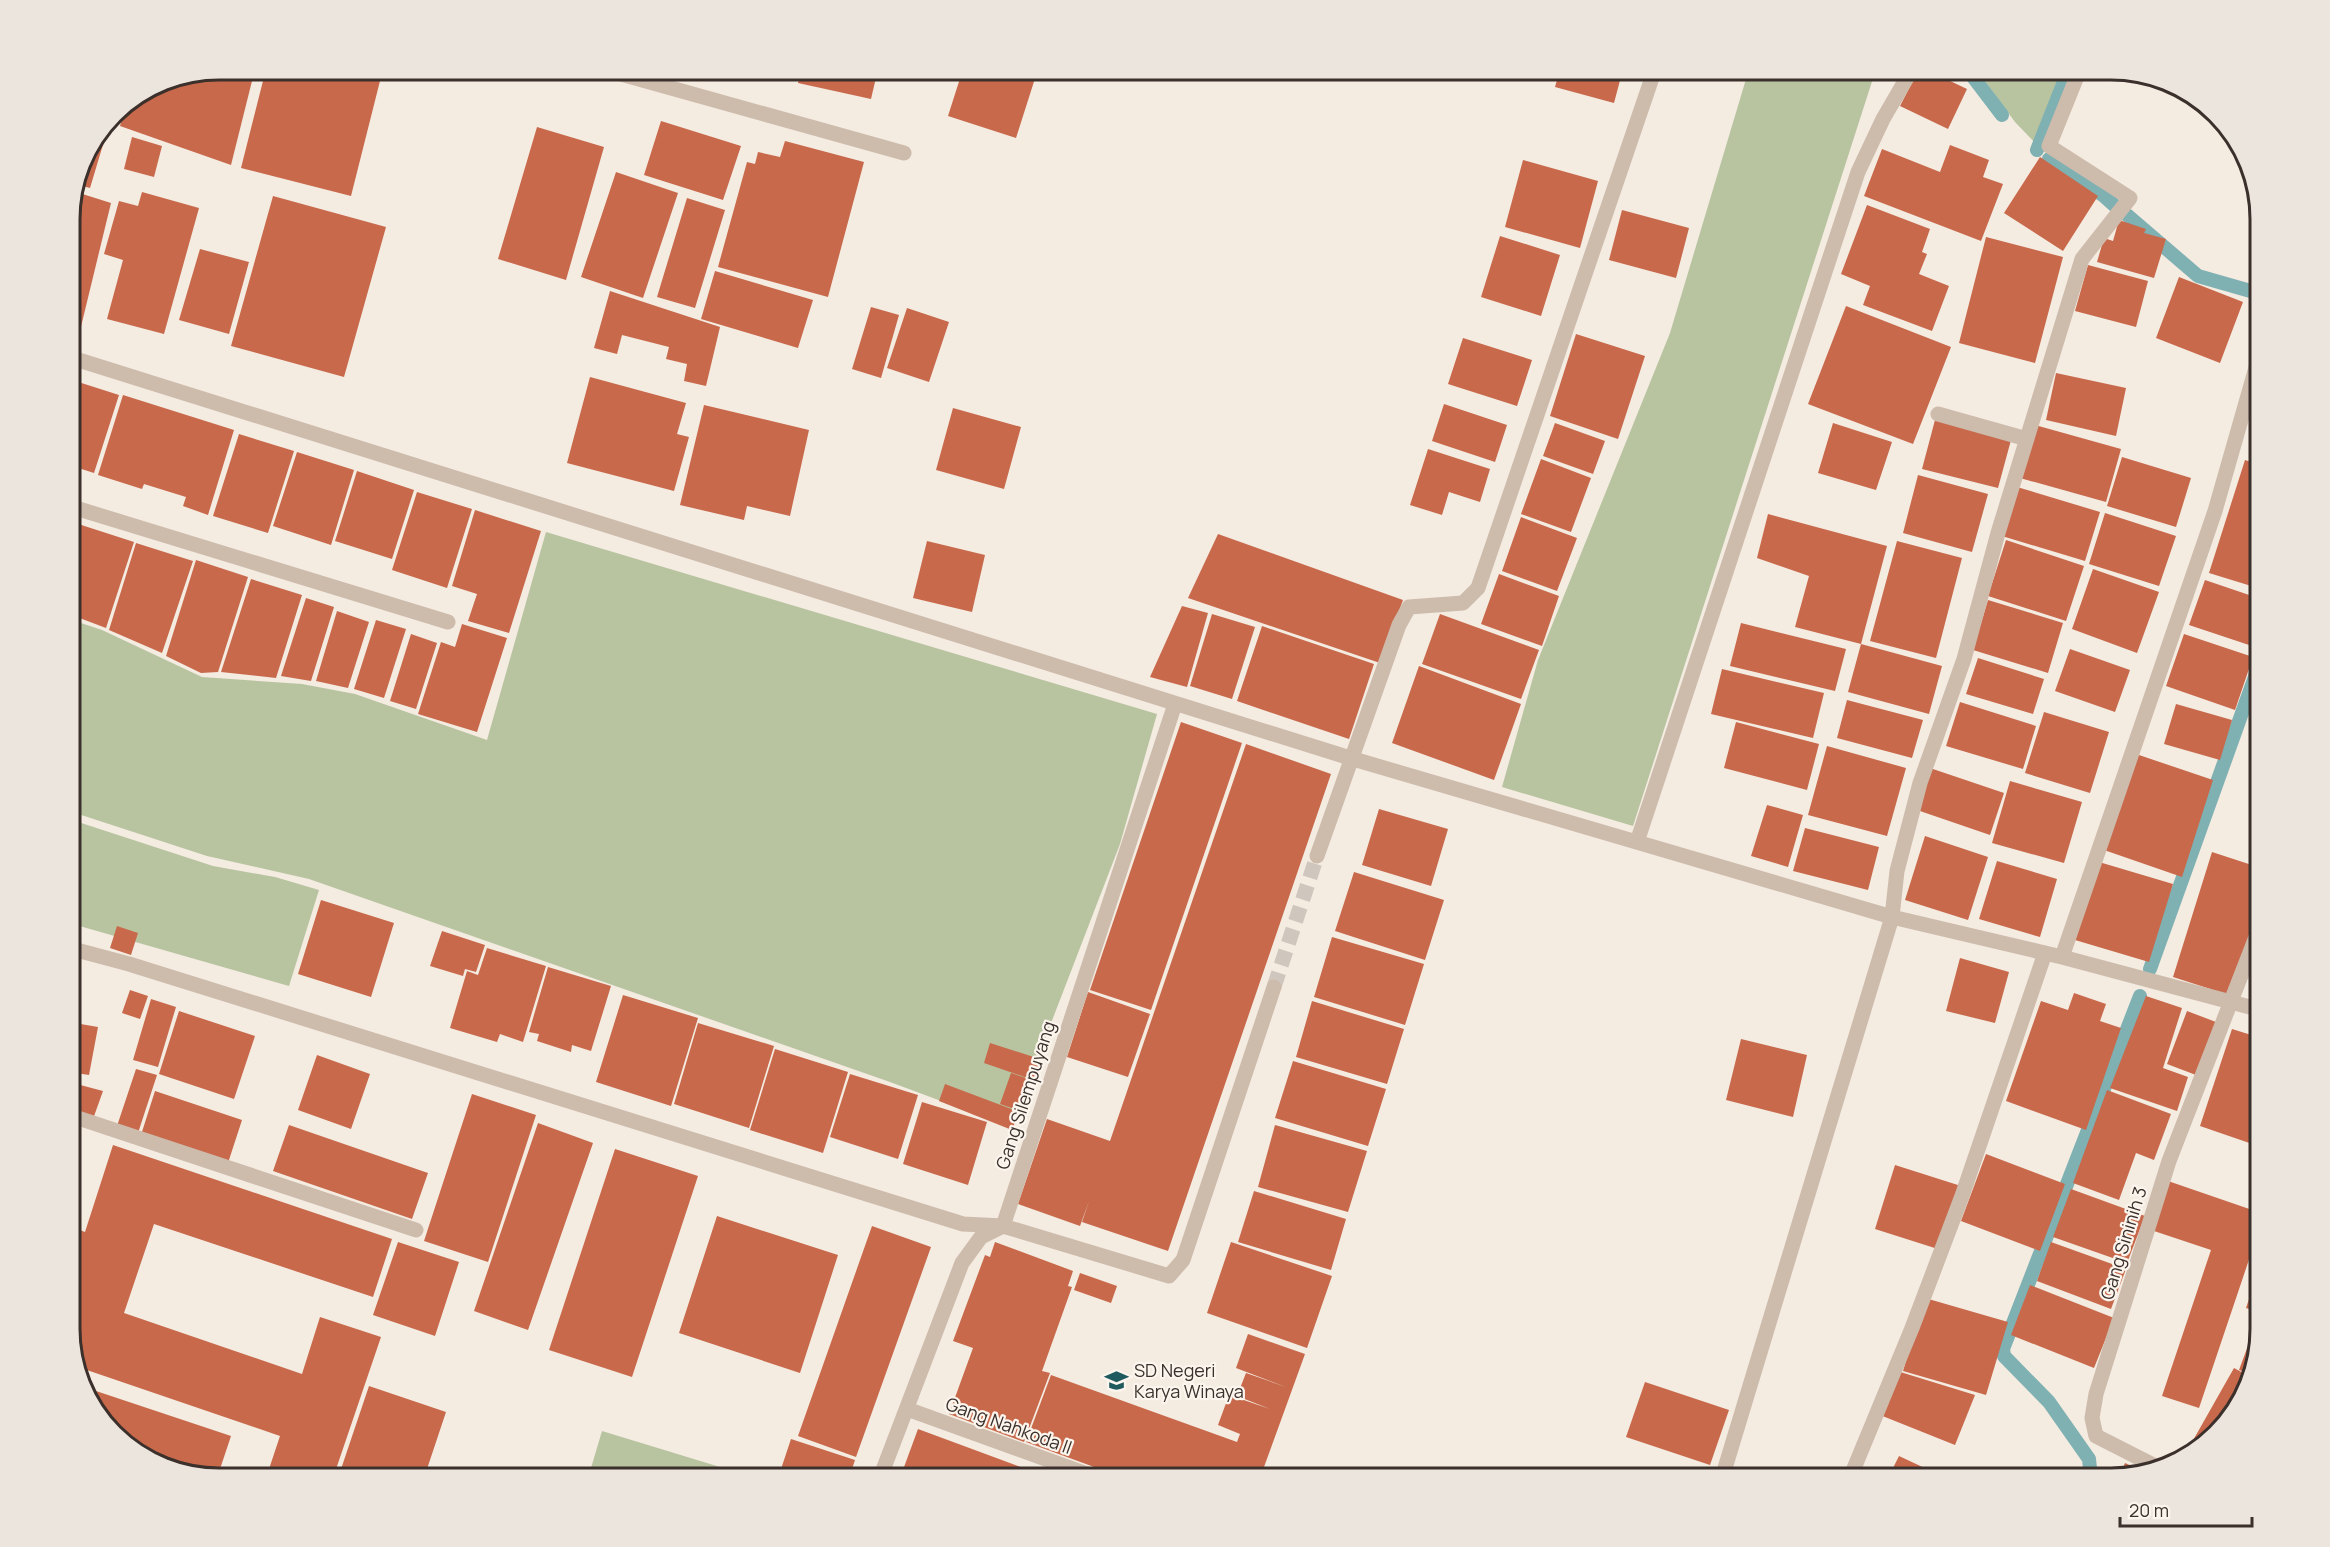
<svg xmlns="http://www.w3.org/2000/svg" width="2330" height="1547" font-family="Manrope,sans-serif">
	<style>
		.green { fill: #b8c4a0 }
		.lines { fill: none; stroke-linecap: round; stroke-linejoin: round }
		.stream { stroke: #7fb0b2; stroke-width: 14 }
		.building { fill: #c8694b }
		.minor-tunnel { stroke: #cfc6bd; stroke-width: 15; stroke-dasharray: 15 8; stroke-linecap: butt }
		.minor { stroke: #cdbbac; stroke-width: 15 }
		.labels { text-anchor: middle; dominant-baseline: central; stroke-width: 4.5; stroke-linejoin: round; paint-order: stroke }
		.street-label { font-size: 18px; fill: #3b302b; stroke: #fbf5ee }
		.poi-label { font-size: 18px; fill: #3b302b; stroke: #fbf5ee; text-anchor: start }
		.rim { fill: none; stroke: #3b302b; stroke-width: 3 }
	</style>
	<rect width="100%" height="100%" fill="#f4ebe1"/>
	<path class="green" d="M1749 69H1876L1633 826 1502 787 1538 660 1670 333Z
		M1976 69H2067L2037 145 2015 122Z
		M546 532 1157 714 1120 844 1011 1127 890 1082 309 879 207 856 69 811V619L102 630 202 677 302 684 355 694 487 740Z
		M69 819 213 866 275 877 319 890 289 986 69 923Z
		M602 1431 756 1478H588Z"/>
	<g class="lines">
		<path class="stream" d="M1967 69 2002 115
			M2037 150 2069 69
			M2049 159 2104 196 2114 205
			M2127 215 2198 276 2261 294
			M2150 969 2261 660
			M2091 1478 2089 1459 2049 1402 2004 1356 2003 1349 2140 996"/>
	</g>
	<path class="building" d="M218 69H255L231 165 120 126 126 104 161 80Z
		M266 69H383L351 196 241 168Z
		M801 69H878L871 99 798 83Z
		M963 69H1038L1016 138 948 116Z
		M1560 69H1607L1622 73 1614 103 1555 87Z
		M1919 69H1925L1967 89 1948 129 1900 106Z
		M661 121 741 146 723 200 644 175Z
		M104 127 108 128 90 188 75 184 81 161Z
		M537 127 604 147 566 280 498 259Z
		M132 137 162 146 154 177 124 169Z
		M785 141 864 162 828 297 718 267 747 162 755 164 758 152 780 157Z
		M1950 145 1989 160 1983 177 2003 184 1981 241 1864 196 1882 149 1940 172Z
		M2040 157 2098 196 2063 251 2004 213Z
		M1523 160 1598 181 1580 248 1505 227Z
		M616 172 678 193 643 298 581 277Z
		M73 191 111 203 78 339 69 336V209Z
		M142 192 199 208 164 334 107 319 123 260 104 254 119 201 138 206Z
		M273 196 386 227 344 377 231 346Z
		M687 198 725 210 695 308 657 297Z
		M1867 205 1930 229 1922 252 1927 254 1919 274 1949 286 1932 331 1863 305 1870 286 1841 274Z
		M1622 210 1689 228 1676 278 1609 260Z
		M2119 220 2146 229 2144 233 2166 239 2154 278 2097 262 2104 238 2113 241Z
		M1500 236 1560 255 1541 316 1481 297Z
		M1986 237 2063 257 2035 363 1959 343Z
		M200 249 249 262 229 334 179 320Z
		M2088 265 2148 281 2136 327 2075 311Z
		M715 271 813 300 798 348 701 319Z
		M2179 277 2243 302 2220 363 2156 338Z
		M610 291 720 327 706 386 684 381 687 364 666 359 669 347 622 335 617 354 594 348Z
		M1846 306 1951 347 1913 444 1808 404Z
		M871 307 899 315 881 378 852 369Z
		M907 308 949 322 929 382 887 368Z
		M1576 334 1645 356 1618 439 1550 416Z
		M1463 338 1532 360 1517 406 1448 384Z
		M2056 373 2126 388 2116 436 2046 420Z
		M590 377 686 403 677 434 689 437 674 491 567 463Z
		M69 379 119 395 94 473 69 465Z
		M123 395 234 430 208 515 183 506 186 497 144 484 142 489 98 475Z
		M1444 404 1507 425 1495 462 1432 441Z
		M704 405 809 430 790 516 747 506 744 520 680 505Z
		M953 408 1021 427 1004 489 936 470Z
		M1935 420 2011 440 1998 488 1922 469Z
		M1555 423 1605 441 1593 474 1543 456Z
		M1833 423 1892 442 1876 490 1818 473Z
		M2035 425 2121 449 2106 502 2020 478Z
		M239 434 294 451 268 533 213 516Z
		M1428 449 1490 469 1480 502 1449 492 1442 515 1410 505Z
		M297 452 354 470 331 545 273 526Z
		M2122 457 2191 478 2176 527 2107 506Z
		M1541 459 1591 478 1571 532 1521 514Z
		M2245 460 2261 465V589L2209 573Z
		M357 471 414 490 392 559 335 541Z
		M1918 475 1988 494 1972 552 1903 533Z
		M2017 487 2100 512 2085 561 2002 536Z
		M417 492 472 509 447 588 392 570Z
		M475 510 541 531 509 633 468 621 477 594 452 586Z
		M2105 513 2176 536 2159 586 2089 564Z
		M1768 514 1887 546 1861 644 1942 666 1929 714 1848 692 1861 644 1795 627 1809 576 1757 558Z
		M1521 517 1577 538 1557 591 1502 571Z
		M69 521 134 542 106 628 69 614Z
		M1218 534 1403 600 1380 663 1188 598Z
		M2006 540 2084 566 2066 621 1988 596Z
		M927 541 985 555 972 612 913 598Z
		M1897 541 1962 558 1936 658 1870 641Z
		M136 543 193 561 162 653 109 630Z
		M196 560 248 577 218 672 201 673 166 656Z
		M2093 569 2159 592 2137 653 2072 629Z
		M1499 574 1559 596 1542 646 1481 624Z
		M251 579 302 595 276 678 221 672Z
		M2205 580 2261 599V649L2189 625Z
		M306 598 334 607 311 681 281 676Z
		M1988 600 2063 623 2048 673 1973 650Z
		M1182 606 1208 613 1187 687 1150 677Z
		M337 611 369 622 348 688 316 681Z
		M1212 614 1255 627 1232 699 1190 686Z
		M1440 614 1539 650 1521 699 1422 664Z
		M376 620 406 629 384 698 354 689Z
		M1741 623 1846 649 1835 691 1730 666Z
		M462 624 507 638 477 732 418 714 441 642 455 647Z
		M1262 626 1374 664 1349 739 1237 701Z
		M411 634 437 643 416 709 390 701Z
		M2184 634 2253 657 2235 710 2166 686Z
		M2070 649 2130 670 2115 712 2055 691Z
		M1978 658 2044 679 2033 714 1966 694Z
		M1419 666 1521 704 1494 780 1392 743Z
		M1722 669 1824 693 1813 738 1711 714Z
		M1847 700 1923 720 1912 758 1837 738Z
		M1960 702 2036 726 2023 769 1946 746Z
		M2176 704 2232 720 2220 760 2164 744Z
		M2044 712 2109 732 2090 793 2025 773Z
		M1181 722 1242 743 1151 1010 1090 990Z
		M1736 722 1819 744 1807 790 1724 768Z
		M1246 744 1331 774 1168 1251 1082 1222 1089 1201 1080 1226 1018 1204 1047 1119 1110 1141Z
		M1827 746 1906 768 1887 836 1808 815Z
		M2136 754 2213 780 2182 877 2104 850Z
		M1930 768 2004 793 1990 835 1917 810Z
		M2010 781 2082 802 2064 863 1992 843Z
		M1767 805 1803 815 1788 867 1751 856Z
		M1379 809 1448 829 1431 886 1362 865Z
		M1805 828 1879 847 1868 890 1793 871Z
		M1925 836 1988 857 1968 920 1905 900Z
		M2212 852 2261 868V906L2229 995 2173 977Z
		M1997 861 2057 879 2040 937 1979 919Z
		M2099 862 2173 884 2149 962 2075 940Z
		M1354 872 1444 900 1425 960 1335 931Z
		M321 900 394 923 371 997 298 974Z
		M117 926 138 933 131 955 110 948Z
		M442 931 485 945 476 972 465 969 463 976 430 966Z
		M1332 937 1424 964 1405 1025 1314 997Z
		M487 948 546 966 523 1042 500 1034 497 1042 450 1028 467 971 478 975Z
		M1960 958 2009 972 1995 1023 1946 1011Z
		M548 967 611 986 591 1051 572 1045 571 1052 537 1041 539 1034 529 1032Z
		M130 990 148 996 140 1019 122 1013Z
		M1088 992 1150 1014 1128 1077 1067 1057Z
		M2074 993 2106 1004 2100 1021 2121 1028 2086 1130 2006 1101 2041 1001 2068 1010Z
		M623 995 698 1018 671 1106 596 1082Z
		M2146 996 2182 1008 2163 1068 2188 1077 2177 1111 2110 1088Z
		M151 999 176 1007 158 1067 133 1060Z
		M1312 1001 1404 1029 1387 1084 1296 1057Z
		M179 1011 255 1036 234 1099 159 1074Z
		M2187 1011 2216 1022 2196 1075 2167 1064Z
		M69 1022 98 1027 89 1075 69 1072Z
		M698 1023 774 1046 749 1128 674 1104Z
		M2232 1029 2261 1038V1147L2200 1126Z
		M1741 1039 1807 1055 1793 1117 1726 1100Z
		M990 1043 1040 1059 1033 1080 984 1063Z
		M775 1049 848 1072 823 1153 750 1130Z
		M317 1055 370 1074 351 1129 298 1110Z
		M1293 1061 1386 1089 1368 1146 1275 1118Z
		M136 1069 157 1075 138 1133 117 1126Z
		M1011 1073 1032 1080 1020 1111 1000 1104Z
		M850 1074 918 1095 898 1159 830 1137Z
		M69 1082 103 1091 93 1119 69 1111Z
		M945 1084 1019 1112 1012 1130 939 1101Z
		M2107 1090 2171 1114 2154 1160 2136 1153 2119 1200 2073 1183Z
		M155 1091 242 1120 228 1163 141 1135Z
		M472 1094 536 1115 488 1262 424 1241Z
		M922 1102 987 1122 968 1185 903 1164Z
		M538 1123 593 1143 528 1330 474 1311Z
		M289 1125 428 1173 412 1219 273 1171Z
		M1275 1125 1367 1151 1348 1212 1258 1187Z
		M113 1145 392 1239 373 1297 154 1224 124 1313 302 1374 320 1317 381 1337 333 1478H266L280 1436 78 1367 69 1338V1280L77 1258 69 1257V1226L85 1232Z
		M615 1149 698 1176 632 1377 549 1350Z
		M1986 1154 2065 1184 2040 1251 1961 1221Z
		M1895 1165 1961 1186 1941 1250 1875 1229Z
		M2168 1181 2261 1213V1224L2199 1408 2162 1396 2211 1250 2151 1230Z
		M2071 1189 2145 1216 2127 1263 2053 1237Z
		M1254 1191 1346 1219 1331 1270 1238 1242Z
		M717 1216 838 1255 800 1373 679 1333Z
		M872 1226 931 1247 856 1457 798 1436Z
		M398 1242 459 1262 435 1336 373 1315Z
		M995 1242 1073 1271 1068 1286 1072 1287 1042 1371 1050 1373 1024 1442 949 1414 973 1348 953 1341 985 1255 990 1257Z
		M1231 1242 1332 1276 1307 1348 1207 1313Z
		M2051 1242 2126 1269 2111 1309 2037 1281Z
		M2261 1264V1313L2246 1308Z
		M1080 1273 1117 1286 1111 1303 1074 1290Z
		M2030 1285 2114 1318 2094 1368 2011 1335Z
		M1925 1298 2008 1322 1986 1395 1903 1371Z
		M2259 1316 2261 1317V1329L2248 1373 2239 1370Z
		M1248 1334 1305 1354 1260 1478H1124L1026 1442 1051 1375 1237 1442 1240 1434 1218 1425 1229 1395 1270 1409 1237 1396 1246 1373 1286 1387 1236 1368Z
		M2234 1368 2247 1375 2236 1411 2191 1454 2187 1451Z
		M1897 1371 1975 1395 1955 1445 1880 1415Z
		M1645 1382 1729 1410 1710 1465 1626 1437Z
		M369 1386 446 1412 424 1478H338Z
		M84 1387 231 1436 217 1478 136 1453 89 1404Z
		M918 1429 1037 1473 1035 1478H900Z
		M791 1439 855 1460 849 1478H778Z
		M1899 1456 1946 1478H1888Z
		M2125 1463 2141 1470 2119 1476Z"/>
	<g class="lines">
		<path class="minor-tunnel" d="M1274 987 1317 856"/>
		<path class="minor" d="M603 69 904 153
			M69 357 1350 758 1892 917 2062 957 2261 1010
			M1938 414 2027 439
			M69 506 448 622
			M1637 842 1858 172 1883 119 1912 69
			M1317 856 1399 625 1409 607 1463 603 1478 588 1655 69
			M69 948 129 964 963 1224 1003 1226 1169 1276 1183 1260 1274 987
			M2062 957 2215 511 2261 350
			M69 1115 416 1230
			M907 1409 1098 1478
			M2155 1466 2096 1436 2092 1418 2096 1394 2169 1161 2261 924
			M880 1478 962 1263 981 1237 1003 1226 1175 704
			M1722 1478 1892 917 1897 871 1920 783 1964 659 1998 533 2082 259 2130 198 2049 146 2080 69
			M1850 1478 1912 1328 1962 1196 2045 953"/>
	</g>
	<defs>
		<symbol id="school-bare" viewBox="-9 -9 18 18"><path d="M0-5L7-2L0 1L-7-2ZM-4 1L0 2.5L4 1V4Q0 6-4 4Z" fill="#1f5a5e" stroke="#fbf5ee" stroke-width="2.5" paint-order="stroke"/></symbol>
	</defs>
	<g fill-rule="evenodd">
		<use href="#school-bare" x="1100" y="1364" width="33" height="33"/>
	</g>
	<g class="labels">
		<g class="street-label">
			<text transform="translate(1025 1095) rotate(-72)">Gang Silempuyang</text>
			<text transform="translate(2123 1243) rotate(-73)">Gang Sininih 3</text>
			<text transform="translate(1009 1425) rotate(20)">Gang Nahkoda II</text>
		</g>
		<g class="poi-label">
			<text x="1134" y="1370">SD Negeri<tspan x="1134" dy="21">Karya Winaya</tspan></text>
		</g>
	</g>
	<path d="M0 0H2330V1547H0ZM219 80H2111A139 139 0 0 1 2250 219V1329A139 139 0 0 1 2111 1468H219A139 139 0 0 1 80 1329V219A139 139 0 0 1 219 80Z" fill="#ece5de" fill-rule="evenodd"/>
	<path class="rim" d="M219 80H2111A139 139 0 0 1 2250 219V1329A139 139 0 0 1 2111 1468H219A139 139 0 0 1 80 1329V219A139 139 0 0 1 219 80Z"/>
	<path d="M2120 1517v9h132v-9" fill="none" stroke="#3b302b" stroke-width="3"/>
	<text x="2129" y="1517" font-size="18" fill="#3b302b" stroke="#fbf5ee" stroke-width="4.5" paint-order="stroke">20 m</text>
</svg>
